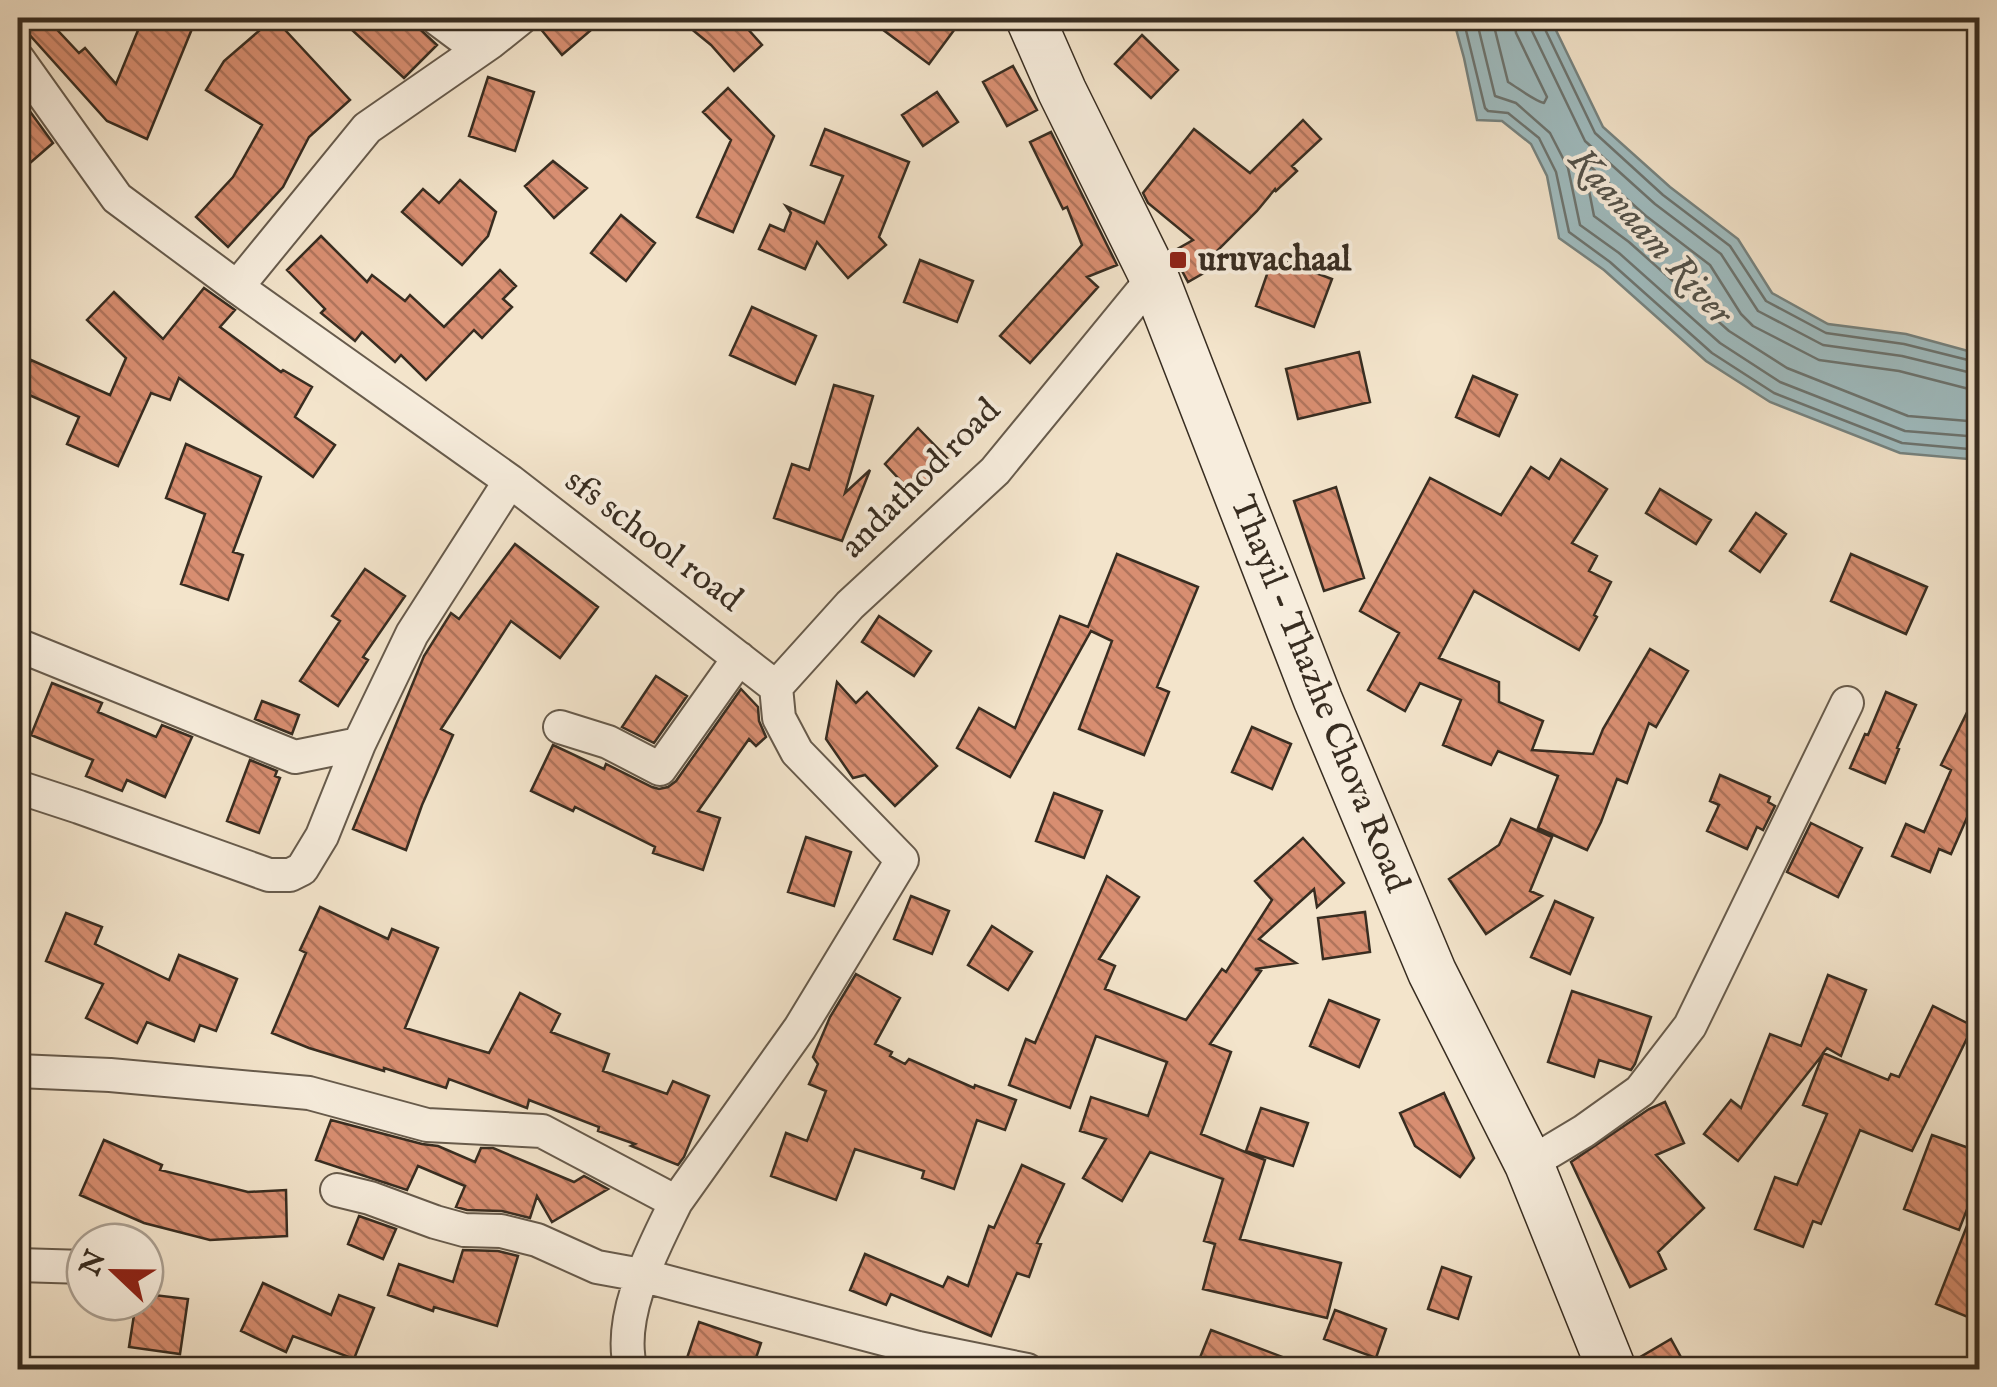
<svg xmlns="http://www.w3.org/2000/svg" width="1997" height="1387" font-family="'IM FELL English',serif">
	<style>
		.water { fill: #9fbcc0; stroke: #768380; stroke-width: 2.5 }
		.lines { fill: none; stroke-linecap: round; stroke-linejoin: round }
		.shore { stroke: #6c7470; stroke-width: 2.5 }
		.building { fill: url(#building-back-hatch); stroke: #382d21; stroke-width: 2.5 }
		.street-casing { stroke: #675b4c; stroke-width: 36 }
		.secondary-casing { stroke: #382d21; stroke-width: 51 }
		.street { stroke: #f7eddd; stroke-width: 32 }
		.secondary { stroke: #f7eddd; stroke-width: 48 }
		.poi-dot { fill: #8f2418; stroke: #f7eddd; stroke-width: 4 }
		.labels { text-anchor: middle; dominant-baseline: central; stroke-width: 8; stroke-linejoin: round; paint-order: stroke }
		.poi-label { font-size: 35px; font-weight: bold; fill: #382d21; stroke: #f7eddd; text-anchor: start }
		.street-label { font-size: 35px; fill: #382d21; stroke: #f7eddd }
		.water-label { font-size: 38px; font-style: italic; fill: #525149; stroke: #f7eddd }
	</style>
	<defs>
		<pattern id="building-back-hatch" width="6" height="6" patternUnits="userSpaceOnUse" patternTransform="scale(2.5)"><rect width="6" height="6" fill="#d88e71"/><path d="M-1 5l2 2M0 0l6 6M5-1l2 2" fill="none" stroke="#b0745c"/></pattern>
	</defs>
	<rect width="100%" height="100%" fill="#f3e4cb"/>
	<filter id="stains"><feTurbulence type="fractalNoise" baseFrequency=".002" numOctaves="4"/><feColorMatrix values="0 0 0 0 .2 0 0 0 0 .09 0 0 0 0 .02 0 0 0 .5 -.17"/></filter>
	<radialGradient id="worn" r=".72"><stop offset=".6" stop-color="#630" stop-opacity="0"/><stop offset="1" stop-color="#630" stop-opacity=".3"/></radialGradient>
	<path class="water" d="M1453 18H1550L1603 127 1670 187 1738 239 1772 293 1828 324 1906 334 1979 354V460L1900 453 1770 402 1706 361 1604 270 1559 238 1547 176 1531 144 1502 121 1477 120 1464 58Z"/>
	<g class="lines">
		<path class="shore" d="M1463 18 1485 108 1488 111 1508 113 1539 138 1556 172 1569 232 1610 262 1712 353 1774 393 1902 443 1980 450
			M1476 18 1495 96 1516 103 1550 133 1568 168 1580 225 1619 253 1720 343 1780 382 1905 431 1980 437
			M1492 18 1508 82C1518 88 1535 101 1544 103L1547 97 1516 33 1514 18
			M1529 18 1532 31 1585 141 1655 204 1721 254 1758 311 1823 345 1902 356 1980 375
			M1542 18 1543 25 1595 133 1663 195 1730 246 1766 301 1826 333 1904 344 1980 363
			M1980 390 1969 389 1899 371 1819 360 1753 326 1741 314 1710 265 1646 216 1592 168 1585 170 1594 216 1629 242 1729 331 1787 368 1908 416 1980 422"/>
	</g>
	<path class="building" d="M18 18H46L79 53 85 48 116 84 143 18H177L194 24 147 139 107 121 18 22Z
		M274 18 350 100 309 137 283 187 228 247 196 217 233 177 262 125 206 90 224 61Z
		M339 18H408L437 45 404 78Z
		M541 18H605L562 55 539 27Z
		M678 18H738L762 45 734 71 711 45Z
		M867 18H963L929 64Z
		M1142 35 1178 70 1151 98 1115 64Z
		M1013 66 1037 110 1007 126 983 82Z
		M488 77 534 92 515 151 469 136Z
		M728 88 774 136 733 232 697 217 731 140 703 112Z
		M937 92 958 122 923 146 902 115Z
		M18 95 53 143 30 163 18 149Z
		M1303 120 1321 139 1292 166 1297 171 1276 191 1275 189 1257 211 1205 263 1209 270 1188 282 1172 252 1193 240 1148 203 1143 193 1194 129 1250 173Z
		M825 129 909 162 879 237 886 245 848 278 817 242 805 269 759 249 770 225 784 231 791 213 786 206 824 223 843 176 811 165Z
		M1051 132 1117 265 1087 277 1098 287 1030 363 1000 336 1082 245 1067 207 1063 209 1030 142Z
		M553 161 587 188 554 218 525 186Z
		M460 180 496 212 488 236 462 265 402 212 423 189 439 203Z
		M621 215 655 243 626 281 591 253Z
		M321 236 367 282 372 275 405 301 410 295 444 327 500 270 516 286 503 299 512 307 482 338 474 330 426 380 401 355 395 362 362 332 355 341 321 313 325 309 287 270Z
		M1273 257 1332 279 1314 327 1256 306Z
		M920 260 973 281 957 322 904 302Z
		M204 288 235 310 220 327 281 372 283 370 312 387 295 417 335 445 313 477 179 378 170 400 151 393 118 466 67 444 79 417 18 390 31 360 110 395 126 358 87 320 114 292 163 339Z
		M752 307 816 336 795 384 730 355Z
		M1359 352 1370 402 1298 419 1286 369Z
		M1473 376 1517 395 1499 436 1456 417Z
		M834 385 873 396 845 493 870 470 842 541 774 518 792 464 809 470Z
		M918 428 950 461 914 495 885 464Z
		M186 444 261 477 233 552 243 555 228 600 181 584 205 514 166 498Z
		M1561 459 1607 489 1572 543 1597 556 1589 571 1611 582 1594 615 1597 617 1579 650 1474 591 1439 658 1499 682V702L1543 721 1532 750 1593 754 1603 729 1650 649 1688 671 1656 727 1649 723 1627 783 1617 779 1601 822 1587 850 1538 828 1558 776 1498 751 1491 765 1443 745 1461 700 1420 683 1405 711 1368 690 1399 633 1360 611 1430 478 1501 515 1531 467 1549 479Z
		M1336 487 1364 578 1324 591 1294 501Z
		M1660 489 1711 520 1696 544 1646 513Z
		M1756 513 1786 534 1760 572 1730 551Z
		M515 544 598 607 560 658 511 621 441 729 453 735 422 805 406 850 353 829 424 656 451 613 459 619Z
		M1117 554 1198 587 1157 687 1169 692 1144 755 1079 729 1112 641 1091 631 1010 777 957 748 979 708 1015 728 1060 616 1088 627Z
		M1851 554 1927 587 1906 634 1831 601Z
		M365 569 405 596 363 657 368 660 338 706 300 681 340 621 332 616Z
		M879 616 931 651 914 676 862 642Z
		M656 676 687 696 654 743 622 727Z
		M837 682 856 703 867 692 937 766 895 806 865 775 853 778 826 739Z
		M52 683 102 703 98 712 156 737 162 725 192 737 165 797 127 780 122 791 86 776 93 760 31 735Z
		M1980 686V788L1951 854 1939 849 1930 872 1892 856 1906 824 1924 832 1951 770 1941 765Z
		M741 689 758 707 759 721 766 737 756 746 749 739 698 811 720 818 703 870 653 853 655 847 575 807 573 811 531 791 553 745 604 769 606 764 652 787 659 789 668 787 676 781Z
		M1886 692 1916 705 1897 748 1899 749 1885 783 1850 768 1865 734 1868 735Z
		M262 701 299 715 292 734 255 719Z
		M1252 727 1291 744 1272 789 1232 772Z
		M250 760 277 771 275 776 280 778 259 833 227 821Z
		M1720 775 1770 797 1768 802 1775 806 1763 830 1757 827 1747 849 1707 831 1719 805 1710 801Z
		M1054 793 1102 811 1084 858 1036 841Z
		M1511 819 1552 837 1530 891 1542 896 1486 934 1449 879 1499 845Z
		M1811 823 1862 848 1838 897 1787 872Z
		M806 837 851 852 834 906 788 892Z
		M1303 838 1344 883 1317 907 1314 889 1259 939 1296 963 1255 969 1261 971 1210 1044 1231 1052 1201 1134 1265 1160 1240 1239 1341 1263 1327 1318 1203 1289 1215 1244 1204 1241 1223 1179 1150 1152 1122 1201 1083 1178 1106 1139 1080 1131 1091 1097 1148 1116 1167 1062 1096 1036 1070 1108 1009 1085 1026 1039 1035 1043 1107 876 1139 897 1099 959 1115 966 1105 989 1186 1020 1222 969 1226 972 1272 900 1255 881Z
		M911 896 949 911 932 954 894 939Z
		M1555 901 1593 918 1570 974 1531 957Z
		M320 907 388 939 392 929 438 948 405 1028 489 1053 520 993 560 1014 551 1032 609 1054 603 1071 667 1094 673 1081 709 1096 684 1157 678 1165 631 1146 635 1144 598 1131 599 1127 529 1100 527 1108 449 1079 446 1088 384 1068V1071L309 1048 272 1033 306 953 300 950Z
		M1365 912 1370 952 1323 959 1318 918Z
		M66 913 102 927 95 944 169 980 179 955 237 979 216 1031 200 1025 194 1041 147 1022 137 1043 86 1018 103 984 46 961Z
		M992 926 1032 952 1008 990 968 965Z
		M856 974 900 998 875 1044 892 1052 890 1056 905 1064 909 1059 974 1088 975 1085 1016 1100 1005 1130 977 1120 954 1189 922 1178 924 1171 855 1149 836 1200 771 1176 786 1133 807 1141 826 1091 809 1084 818 1064 813 1057 830 1017Z
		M1828 975 1866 990 1841 1056 1827 1048 1823 1053 1888 1080 1891 1074 1899 1077 1933 1006 1973 1026 1912 1151 1860 1130 1821 1224 1813 1221 1803 1247 1755 1229 1775 1177 1797 1185 1827 1114 1803 1105 1823 1054 1738 1161 1704 1134 1731 1100 1741 1108 1770 1034 1801 1046Z
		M1572 991 1651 1017 1635 1064 1631 1070 1599 1060 1594 1077 1548 1062Z
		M1329 1000 1379 1020 1359 1067 1310 1046Z
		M1444 1093 1474 1158 1460 1177 1415 1146 1400 1113Z
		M1665 1102 1684 1143 1656 1155 1704 1208 1658 1252 1666 1269 1630 1287 1571 1162 1649 1109Z
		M1261 1108 1308 1123 1293 1166 1246 1151Z
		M331 1120 422 1144 438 1146 475 1162 481 1148H493L574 1182 584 1176 608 1189 552 1222 537 1196 530 1218 502 1211 467 1210 456 1207 465 1186 418 1166 407 1190 316 1160Z
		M1932 1135 1980 1152V1176L1959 1230 1904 1209Z
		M104 1140 162 1165 160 1170 248 1192 286 1190 287 1236 210 1240 144 1223 80 1195Z
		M1022 1165 1064 1184 1037 1243 1041 1244 1029 1277 1017 1273 991 1336 891 1294 886 1305 850 1290 865 1254 943 1287 948 1277 968 1286 989 1226 994 1228Z
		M1978 1198 1980 1199V1322L1936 1304Z
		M359 1216 396 1229 383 1259 348 1244Z
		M463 1250 498 1251 518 1256 497 1326 434 1307 433 1311 388 1295 399 1264 453 1282Z
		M1442 1267 1471 1277 1458 1319 1428 1309Z
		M263 1283 331 1315 339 1295 374 1308 354 1359 293 1336 286 1352 241 1331Z
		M145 1294 188 1299 180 1354 129 1347 136 1302H145Z
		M1335 1310 1386 1329 1376 1358 1324 1339Z
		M699 1322 761 1343 752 1370H683Z
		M1211 1330 1309 1367V1370H1195Z
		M1671 1339 1688 1370H1639L1637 1359Z"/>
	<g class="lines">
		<defs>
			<path id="street" d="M436 18 479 50
				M18 59 117 198 237 287 510 481 776 687 779 718 797 752 902 860 800 1028 676 1202
				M237 287 367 128 491 42 521 18
				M18 645 295 757 359 744
				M776 687 850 605 995 471 1154 277
				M560 727 608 742 660 769 739 658
				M18 787 79 807 269 875H290L302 869 322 836 359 744 412 634 510 481
				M18 1071 110 1075 309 1093 427 1125 542 1131 676 1202C653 1249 616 1317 631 1370
				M1529 1164 1584 1131 1640 1091 1690 1026 1847 703
				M337 1190 370 1198 435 1222 464 1230 501 1231 537 1240 597 1267 641 1275 918 1348 1027 1370
				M18 1265 85 1267"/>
			<path id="secondary" d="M1030 18 1062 91 1154 277 1318 700 1432 972 1529 1164 1612 1370"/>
		</defs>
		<use href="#street" class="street-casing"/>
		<use href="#secondary" class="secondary-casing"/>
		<use href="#street" class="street"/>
		<use href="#secondary" class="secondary"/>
	</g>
	<rect class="poi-dot" x="1168" y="250" width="20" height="20" rx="5"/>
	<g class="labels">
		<g class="poi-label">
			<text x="1198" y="260">uruvachaal</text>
		</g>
		<g class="street-label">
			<text transform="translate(921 479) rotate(-45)">andathod road</text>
			<text transform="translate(653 541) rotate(37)">sfs school road</text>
			<text transform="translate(1319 694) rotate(68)">Thayil - Thazhe Chova Road</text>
		</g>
		<g class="water-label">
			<text transform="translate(1650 237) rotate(48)">Kaanaam River</text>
		</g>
	</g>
	<rect width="1997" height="1387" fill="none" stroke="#f3e4cb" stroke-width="60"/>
	<rect x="20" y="20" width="1957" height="1347" fill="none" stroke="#382d21" stroke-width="5"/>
	<rect x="30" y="30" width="1937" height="1327" fill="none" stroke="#382d21" stroke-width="2.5"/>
	<g transform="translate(115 1272) rotate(292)"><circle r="48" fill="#f7eddd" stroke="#aba092" stroke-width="2.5"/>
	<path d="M0-8L18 38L0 25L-18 38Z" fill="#8f2418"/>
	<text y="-15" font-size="28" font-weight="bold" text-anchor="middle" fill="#382d21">N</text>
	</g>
	<rect width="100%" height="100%" filter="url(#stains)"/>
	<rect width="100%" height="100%" fill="url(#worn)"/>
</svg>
